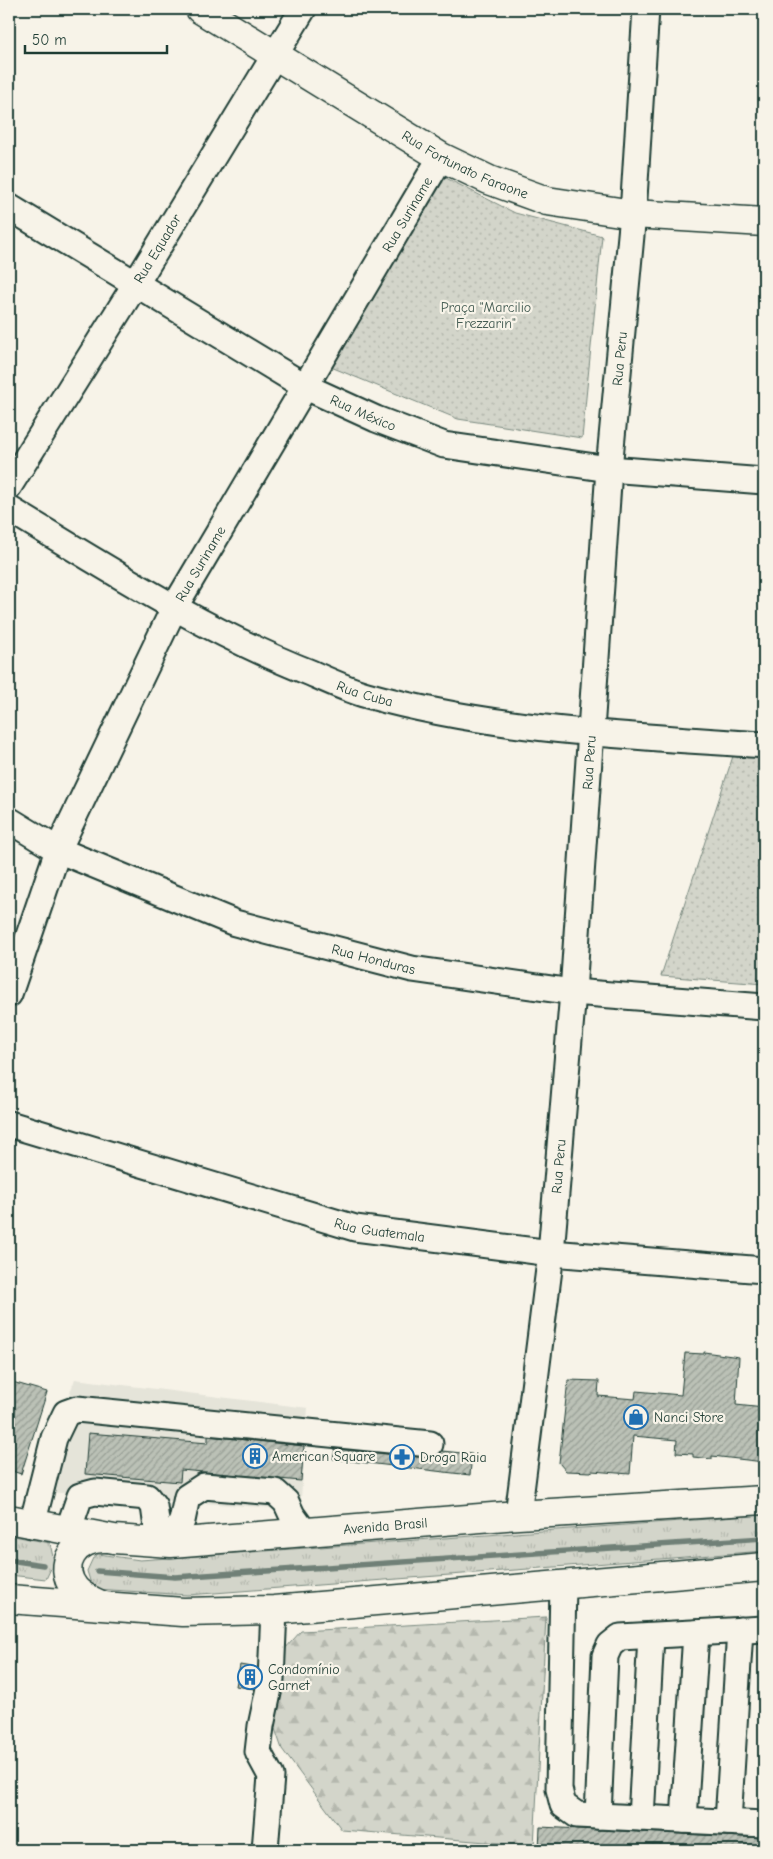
<svg xmlns="http://www.w3.org/2000/svg" width="773" height="1859" font-family="'Comic Neue',sans-serif">
	<style>
		.built { fill: #e5e4d9 }
		.grass { fill: url(#grass-tufts); stroke: #79897f }
		.forest { fill: url(#forest-firs); stroke: #79897f }
		.park { fill: url(#park-dots); stroke: #79897f }
		.lines { fill: none; stroke-linecap: round; stroke-linejoin: round }
		.stream { stroke: #6f8077; stroke-width: 5.5 }
		.building { fill: url(#building-hatch); stroke: #1f3d34 }
		.minor-casing { stroke: #1f3d34; stroke-width: 29 }
		.major-casing { stroke: #1f3d34; stroke-width: 31 }
		.minor { stroke: #f7f3e8; stroke-width: 25 }
		.major { stroke: #f7f3e8; stroke-width: 28 }
		.labels { text-anchor: middle; dominant-baseline: central; stroke-width: 4.5; stroke-linejoin: round; paint-order: stroke }
		.street-label { font-size: 14px; fill: #1f3d34; stroke: #f7f3e8 }
		.park-label { font-size: 14px; fill: #435b52; stroke: #f7f3e8 }
		.poi-label { font-size: 14px; fill: #1f3d34; stroke: #f7f3e8; text-anchor: start }
	</style>
	<defs>
		<pattern id="grass-tufts" width="24" height="20" patternUnits="userSpaceOnUse" patternTransform="scale(1.25)"><rect width="24" height="20" fill="#d3d5ca"/><path d="M3 7l-1-3M5 7V3M7 7l1-3M15 17l-1-3M17 17v-4M19 17l1-3" fill="none" stroke="#b5b8ae"/></pattern>
		<pattern id="forest-firs" width="22" height="20" patternUnits="userSpaceOnUse" patternTransform="scale(1.25)"><rect width="22" height="20" fill="#d3d5ca"/><path d="M5 1l3.5 6h-7zM16 11l3.5 6h-7z" fill="#b5b8ae"/></pattern>
		<pattern id="park-dots" width="8" height="8" patternUnits="userSpaceOnUse" patternTransform="scale(1.25)"><rect width="8" height="8" fill="#d3d5ca"/><path d="M2 2h.1M6 6h.1" fill="none" stroke="#b5b8ae" stroke-width="1.8" stroke-linecap="round"/></pattern>
		<pattern id="building-hatch" width="6" height="6" patternUnits="userSpaceOnUse" patternTransform="scale(1.25)"><rect width="6" height="6" fill="#bbc1b6"/><path d="M-1 1l2-2M0 6l6-6M5 7l2-2" fill="none" stroke="#979e95"/></pattern>
	</defs>
	<rect width="100%" height="100%" fill="#f7f3e8"/>
	<filter id="ink" filterUnits="userSpaceOnUse"><feTurbulence type="fractalNoise" baseFrequency=".02" numOctaves="2"/><feDisplacementMap in="SourceGraphic" scale="10" xChannelSelector="R" yChannelSelector="G"/><feConvolveMatrix kernelMatrix="1 2 1 2 8 2 1 2 1" color-interpolation-filters="sRGB"/></filter>
	<g filter="url(#ink)">
		<path class="built" d="M75 1379 308 1408 300 1510 33 1491Z"/>
		<path class="grass" d="M764 1515V1551L188 1595 96 1589 91 1584 87 1571 93 1558 98 1554 140 1560Z
			M9 1535 50 1543 54 1562 46 1579 9 1575Z"/>
		<path class="forest" d="M546 1617 534 1846 342 1830 282 1749 272 1720 284 1650 301 1631Z"/>
		<path class="park" d="M444 177 515 213 602 236 582 438 458 419 331 367Z
			M736 747 764 749V984L661 976Z"/>
		<g class="lines">
			<path class="stream" d="M9 1560 43 1565
				M97 1571 175 1577 764 1538"/>
		</g>
		<path class="building" d="M704 1352 739 1357 736 1405 764 1408V1462L712 1456V1459L693 1457V1454L676 1453 677 1440 633 1436 630 1474 592 1471 591 1472 566 1471 559 1463 568 1380 599 1381 598 1396 635 1399 636 1391 681 1395 685 1353 704 1354Z
			M9 1381 47 1392 21 1474 9 1470Z
			M88 1433 208 1443V1436L304 1446 301 1481 181 1470 180 1482 85 1474Z
			M335 1449 429 1458 436 1457 442 1451 472 1454 470 1475 333 1459Z
			M240 1665 257 1668 254 1689 236 1686Z
			M540 1827 764 1838V1850H539Z"/>
		<g class="lines">
			<defs>
				<g id="minor">
					<path id="s1" d="M9 207 306 387 376 419 444 445 609 469 764 481"/>
					<path id="s2" d="M9 486 135 285 303 9"/>
					<path id="s3" d="M9 509C107 568 204 631 311 673 329 681 348 690 367 695 496 731 632 736 764 745"/>
					<path id="s4" d="M9 820 58 850 235 923 412 969 573 992 764 1007"/>
					<path id="s5" d="M9 994 58 850 174 608 441 157"/>
					<path id="s6" d="M9 1124 355 1228 551 1253 764 1270"/>
					<path id="s7" d="M518 1515 551 1253 573 992 609 469 633 214 646 9"/>
					<path d="M32 1525 54 1438 66 1413 77 1409 430 1444"/>
					<path d="M68 1531 80 1496 95 1492 147 1497 154 1506 159 1542"/>
					<path d="M171 1543 182 1521 187 1497 204 1486 275 1492 286 1502 292 1515 305 1533"/>
					<path d="M563 1585 559 1789 563 1805 577 1815 764 1824"/>
					<path d="M598 1816 605 1656 610 1645 620 1637 764 1629"/>
					<path d="M641 1818 651 1636"/>
					<path d="M684 1820 696 1633"/>
					<path d="M728 1822 740 1630"/>
					<path d="M265 1850 271 1776 258 1752 261 1726 271 1679 274 1610"/>
				</g>
				<g id="major">
					<path id="s8" d="M200 9 441 157 489 180 547 201 633 214 764 222"/>
					<path id="s9" d="M9 1519 114 1539 171 1543 518 1515 764 1500"/>
					<path d="M9 1599 183 1612 274 1610 764 1567"/>
					<path d="M101 1605C92 1601 82 1597 75 1589 55 1564 77 1537 105 1538"/>
				</g>
			</defs>
			<use href="#minor" class="minor-casing"/>
			<use href="#major" class="major-casing"/>
			<use href="#minor" class="minor"/>
			<use href="#major" class="major"/>
		</g>
	</g>
	<defs>
		<symbol id="shop-ring" viewBox="-11 -11 22 22"><circle r="9.5" fill="#f7f3e8" stroke="#1f6fb2" stroke-width="1.5"/><path d="M-5-2.5h2.3a2.7 3.5 0 0 1 5.4 0H5L5.5 6h-11ZM-1.5-2.5h3a1.5 2.3 0 0 0-3 0Z" fill="#1f6fb2"/></symbol>
		<symbol id="building-ring" viewBox="-11 -11 22 22"><circle r="9.5" fill="#f7f3e8" stroke="#1f6fb2" stroke-width="1.5"/><path d="M-4-6H4V6H1V3H-1V6H-4ZM-2.5-4.3h1.7v1.8h-1.7ZM.8-4.3h1.7v1.8H.8ZM-2.5-1h1.7V.8h-1.7ZM.8-1h1.7V.8H.8Z" fill="#1f6fb2"/></symbol>
		<symbol id="pharmacy-ring" viewBox="-11 -11 22 22"><circle r="9.5" fill="#f7f3e8" stroke="#1f6fb2" stroke-width="1.5"/><path d="M-2-6h4v4h4v4h-4v4h-4v-4h-4v-4h4Z" fill="#1f6fb2"/></symbol>
	</defs>
	<g fill-rule="evenodd">
		<use href="#shop-ring" x="622" y="1403" width="28" height="28"/>
		<use href="#building-ring" x="241" y="1442" width="28" height="28"/>
		<use href="#pharmacy-ring" x="388" y="1443" width="28" height="28"/>
		<use href="#building-ring" x="236" y="1663" width="28" height="28"/>
	</g>
	<g class="labels">
		<g class="street-label">
			<text stroke="none"><textPath href="#s8" startOffset="308">Rua Fortunato Faraone</textPath></text>
			<text stroke="none"><textPath href="#s5" startOffset="878">Rua Suriname</textPath></text>
			<text stroke="none"><textPath href="#s2" startOffset="280">Rua Equador</textPath></text>
			<text stroke="none"><textPath href="#s7" startOffset="1161">Rua Peru</textPath></text>
			<text stroke="none"><textPath href="#s1" startOffset="410">Rua México</textPath></text>
			<text stroke="none"><textPath href="#s5" startOffset="472">Rua Suriname</textPath></text>
			<text stroke="none"><textPath href="#s3" startOffset="402">Rua Cuba</textPath></text>
			<text stroke="none"><textPath href="#s7" startOffset="756">Rua Peru</textPath></text>
			<text stroke="none"><textPath href="#s4" startOffset="392">Rua Honduras</textPath></text>
			<text stroke="none"><textPath href="#s7" startOffset="351">Rua Peru</textPath></text>
			<text stroke="none"><textPath href="#s6" startOffset="386">Rua Guatemala</textPath></text>
			<text stroke="none"><textPath href="#s9" startOffset="379">Avenida Brasil</textPath></text>
		</g>
		<g class="park-label">
			<text x="486" y="307">Praça "Marcilio<tspan x="486" dy="16">Frezzarin"</tspan></text>
		</g>
		<g class="poi-label">
			<text x="654" y="1417">Nanci Store</text>
			<text x="272" y="1456">American Square</text>
			<text x="420" y="1457">Droga Raia</text>
			<text x="268" y="1669">Condomínio<tspan x="268" dy="16">Garnet</tspan></text>
		</g>
	</g>
	<rect width="773" height="1859" fill="none" stroke="#f7f3e8" stroke-width="30"/>
	<rect x="15" y="15" width="743" height="1829" fill="none" stroke="#1f3d34" stroke-width="2" filter="url(#ink)"/>
	<path d="M25 45v8h142v-8" fill="none" stroke="#1f3d34" stroke-width="2.5"/>
	<text x="32" y="45" font-size="15" fill="#1f3d34" stroke="#f7f3e8" stroke-width="4" paint-order="stroke">50 m</text>
</svg>
